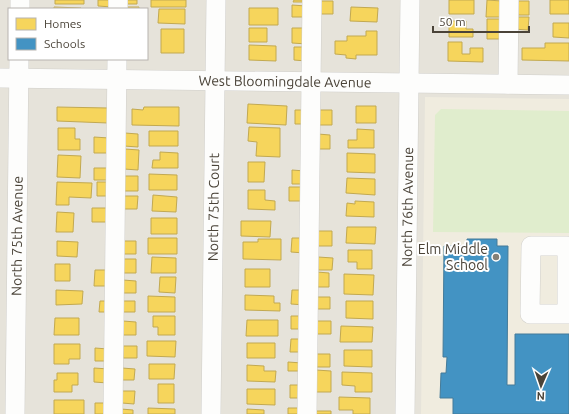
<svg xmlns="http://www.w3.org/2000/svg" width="569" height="414" font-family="Ubuntu,sans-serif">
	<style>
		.residential { fill: #e6e3da; fill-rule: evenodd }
		.education { fill: #f0ecdf }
		.green { fill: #e0edcd }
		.homes { fill: #f6d55c; stroke: #c2a951 }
		.schools { fill: #4393c3; stroke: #457b99 }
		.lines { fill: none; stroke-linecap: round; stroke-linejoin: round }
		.minor-casing { stroke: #d0cfcb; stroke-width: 20 }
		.minor { stroke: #fdfdfc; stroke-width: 19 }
		.poi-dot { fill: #858077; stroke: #fff; stroke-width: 1.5 }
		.labels { text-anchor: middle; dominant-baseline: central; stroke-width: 4; stroke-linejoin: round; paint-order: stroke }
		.street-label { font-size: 14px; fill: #4a4338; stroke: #fff }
		.poi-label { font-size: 14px; fill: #4a4338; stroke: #fff; text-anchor: end }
	</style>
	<rect width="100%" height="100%" fill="#f2f1ed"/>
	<path class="residential" d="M0 0H569V414H0ZM9 9H147V59H9Z"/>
	<path class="education" d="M425 97 569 99V414H421Z"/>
	<path class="green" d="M441 109 569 111V233L433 232 435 115Z"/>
	<path class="homes" d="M55 0H84V4H55Z
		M98 0H113L112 7 98 6Z
		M124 0H137V4H124Z
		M151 0H186V7H151Z
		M294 0H308V2H293Z
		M449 0H474V14H449Z
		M487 0 502 1V17H486Z
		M550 0H569V14H550Z
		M319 1H333V14H319Z
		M516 1H529V15H516Z
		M292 5 306 6V17H292Z
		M54 7 81 8 80 9H54Z
		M126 7H139V9H126Z
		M351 7 378 8 377 22 350 21Z
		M249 8H278V25H249Z
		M159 9H185V24L158 23Z
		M514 17H529L528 30 513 29Z
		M487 19H502V39H487Z
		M449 21H466V29H473V37H449Z
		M553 23H569V38L553 37Z
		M249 28H267V42H249Z
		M292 28H307V44L292 43Z
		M161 29H184V53H161Z
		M366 31H377V55H356V59L346 58V55L335 54V41H347V36H366Z
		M448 42H462V54H470V48H483V62L448 61Z
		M545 43H569V61L522 60V48H545Z
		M249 45 276 46V61L249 60Z
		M294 47H307L306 61 294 60Z
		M248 104 287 106 286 125 247 123Z
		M356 106H376V123H356Z
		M57 107 108 108V123L57 121Z
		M144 107H179V126L132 125V109L143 110Z
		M295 110H308L307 124H295Z
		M318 110H332V125H317Z
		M249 127 280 128V157L256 156 257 142 248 141Z
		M58 128H75V139H80V150H58Z
		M357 129 374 130V148H348V140H357Z
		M149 131H178V146H149Z
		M125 133 138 134V147L124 146Z
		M318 134 330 135V149H317Z
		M94 137 109 138V153H94Z
		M125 149 139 150 138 170 124 169Z
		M160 152 178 153V168H152L153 160H160Z
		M347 153 375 154V173L347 172Z
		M58 155 81 156 80 178 57 177Z
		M248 162H265L264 182H248Z
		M94 168H109V180H94Z
		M292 170 305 171V184H292Z
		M149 174 177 175V190H149Z
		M124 176H138V191H123Z
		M347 178 375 179V195L346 193Z
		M57 182 92 183 91 198 69 197V205H56Z
		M97 182H111V196H97Z
		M289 187H305V201H289Z
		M248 190H265V200L275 201V210L248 209Z
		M153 195 177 197 176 212 152 211Z
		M124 196H138L137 209H123Z
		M355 201 374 202V217L346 216 347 203 355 204Z
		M92 208H110V222H92Z
		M57 212 74 213 73 232H56Z
		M151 218H177V234H151Z
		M241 221H271L270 237 241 236Z
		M347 227H376L375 244 346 243Z
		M317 231H332V246H317Z
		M148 238H177V254H148Z
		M292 238H304V253L291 252Z
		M258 239H281V260L243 259V242H258Z
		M57 241 78 242 77 257 57 256Z
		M123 241H136V254H123Z
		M348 250H372V269H357V262H348Z
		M152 257 176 258V273H151Z
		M318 257 333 258 332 270H318Z
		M123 259H136V273H122Z
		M55 264H70V281H55Z
		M245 269H270V287H245Z
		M95 270H109L108 286H94Z
		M317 272 329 273V287H316Z
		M344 274 374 275 373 295 344 294Z
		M160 277H176L175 293 159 292Z
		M123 280 136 281V293H122Z
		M56 290 83 291 82 304 56 305Z
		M292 290H306L305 305 291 304Z
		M245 295 274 296V303H280V311L245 310Z
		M148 296 175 297V312H148Z
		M316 297H330V309H316Z
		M100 301H110V312H99Z
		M122 301H135V312H122Z
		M346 301H373V319L346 318Z
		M153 316H175V335H158V327H153Z
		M291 316H304V329H291Z
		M55 318H79V335H54Z
		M247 320H278V336H246Z
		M123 321 136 322V335H123Z
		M315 321H331V334H315Z
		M341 326 373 327 372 342H340Z
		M291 339H305L304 352H290Z
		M147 341H176L175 357 147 356Z
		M247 343H275V358H247Z
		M54 344H80V359H69V364H54Z
		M123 346H137V358H123Z
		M95 348 108 349V361H95Z
		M344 350H372V367L344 366Z
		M315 354H330V367H316Z
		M288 362 302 363V371H288Z
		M149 364H175L174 379H149Z
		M247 365 264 366V371H276L275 382 247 381Z
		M94 368 109 369 108 383 94 382Z
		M122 368 135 369 134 380H122Z
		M316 370 331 371V392H316Z
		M342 372 372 373V392H355V386L342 385Z
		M57 373H78V385H72V392H54V380H57Z
		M158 384H174V403H158Z
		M290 385H304V398H290Z
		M247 389H275V405L247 404Z
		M122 391H135L134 404 122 403Z
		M339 397 370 398V414H353V410H339Z
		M54 400H84V414H54Z
		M95 403H107V414H95Z
		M148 408 175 409V414H148Z
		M288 408H302V414H288Z
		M121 409 133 410V414H120Z
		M247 409 264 410V414H247Z
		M316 411H331V414H316Z"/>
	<path class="schools" d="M467 239H497V246H508L507 385H515V334H569V414H453V398H440L441 373H446L447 357H443L444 246H467Z"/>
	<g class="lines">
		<defs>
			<g id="minor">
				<path d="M20 9V0"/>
				<path d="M118 9V0"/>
				<path id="s1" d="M0 78 569 85"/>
				<path d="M508 84 509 0"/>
				<path d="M567 314V246H531L530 314H569"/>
				<path id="s2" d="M15 414 19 59"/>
				<path d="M113 414 117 59"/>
				<path id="s3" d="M211 414 216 0"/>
				<path d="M307 414 312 0"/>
				<path id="s4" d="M405 414 410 0"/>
			</g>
		</defs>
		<use href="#minor" class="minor-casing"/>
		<use href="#minor" class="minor"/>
	</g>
	<circle class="poi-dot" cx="496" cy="257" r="4"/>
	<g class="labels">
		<g class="street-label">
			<text stroke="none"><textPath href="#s1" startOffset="285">West Bloomingdale Avenue</textPath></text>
			<text stroke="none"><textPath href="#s3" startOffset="207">North 75th Court</textPath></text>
			<text stroke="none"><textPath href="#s4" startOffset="207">North 76th Avenue</textPath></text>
			<text stroke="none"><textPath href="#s2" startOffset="178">North 75th Avenue</textPath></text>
		</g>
		<g class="poi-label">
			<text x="488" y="249">Elm Middle<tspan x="488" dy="16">School</tspan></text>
		</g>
	</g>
	<rect x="8" y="8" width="140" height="52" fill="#ffffff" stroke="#b7b4af"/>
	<rect x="16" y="18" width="20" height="12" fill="#f6d55c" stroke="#b7b4af"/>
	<text x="44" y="28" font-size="12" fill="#4a4338">Homes</text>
	<rect x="16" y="38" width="20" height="12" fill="#4393c3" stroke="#b7b4af"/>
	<text x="44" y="48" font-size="12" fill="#4a4338">Schools</text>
	<g transform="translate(541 386) rotate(182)" stroke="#ffffff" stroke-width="3" paint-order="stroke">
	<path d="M0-3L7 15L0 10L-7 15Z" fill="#4a4338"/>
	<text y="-6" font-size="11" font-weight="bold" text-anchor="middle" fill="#4a4338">N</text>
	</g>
	<path d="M433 26v6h96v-6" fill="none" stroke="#4a4338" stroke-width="2"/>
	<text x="439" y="26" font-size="12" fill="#4a4338" stroke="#ffffff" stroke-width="3" paint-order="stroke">50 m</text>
</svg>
